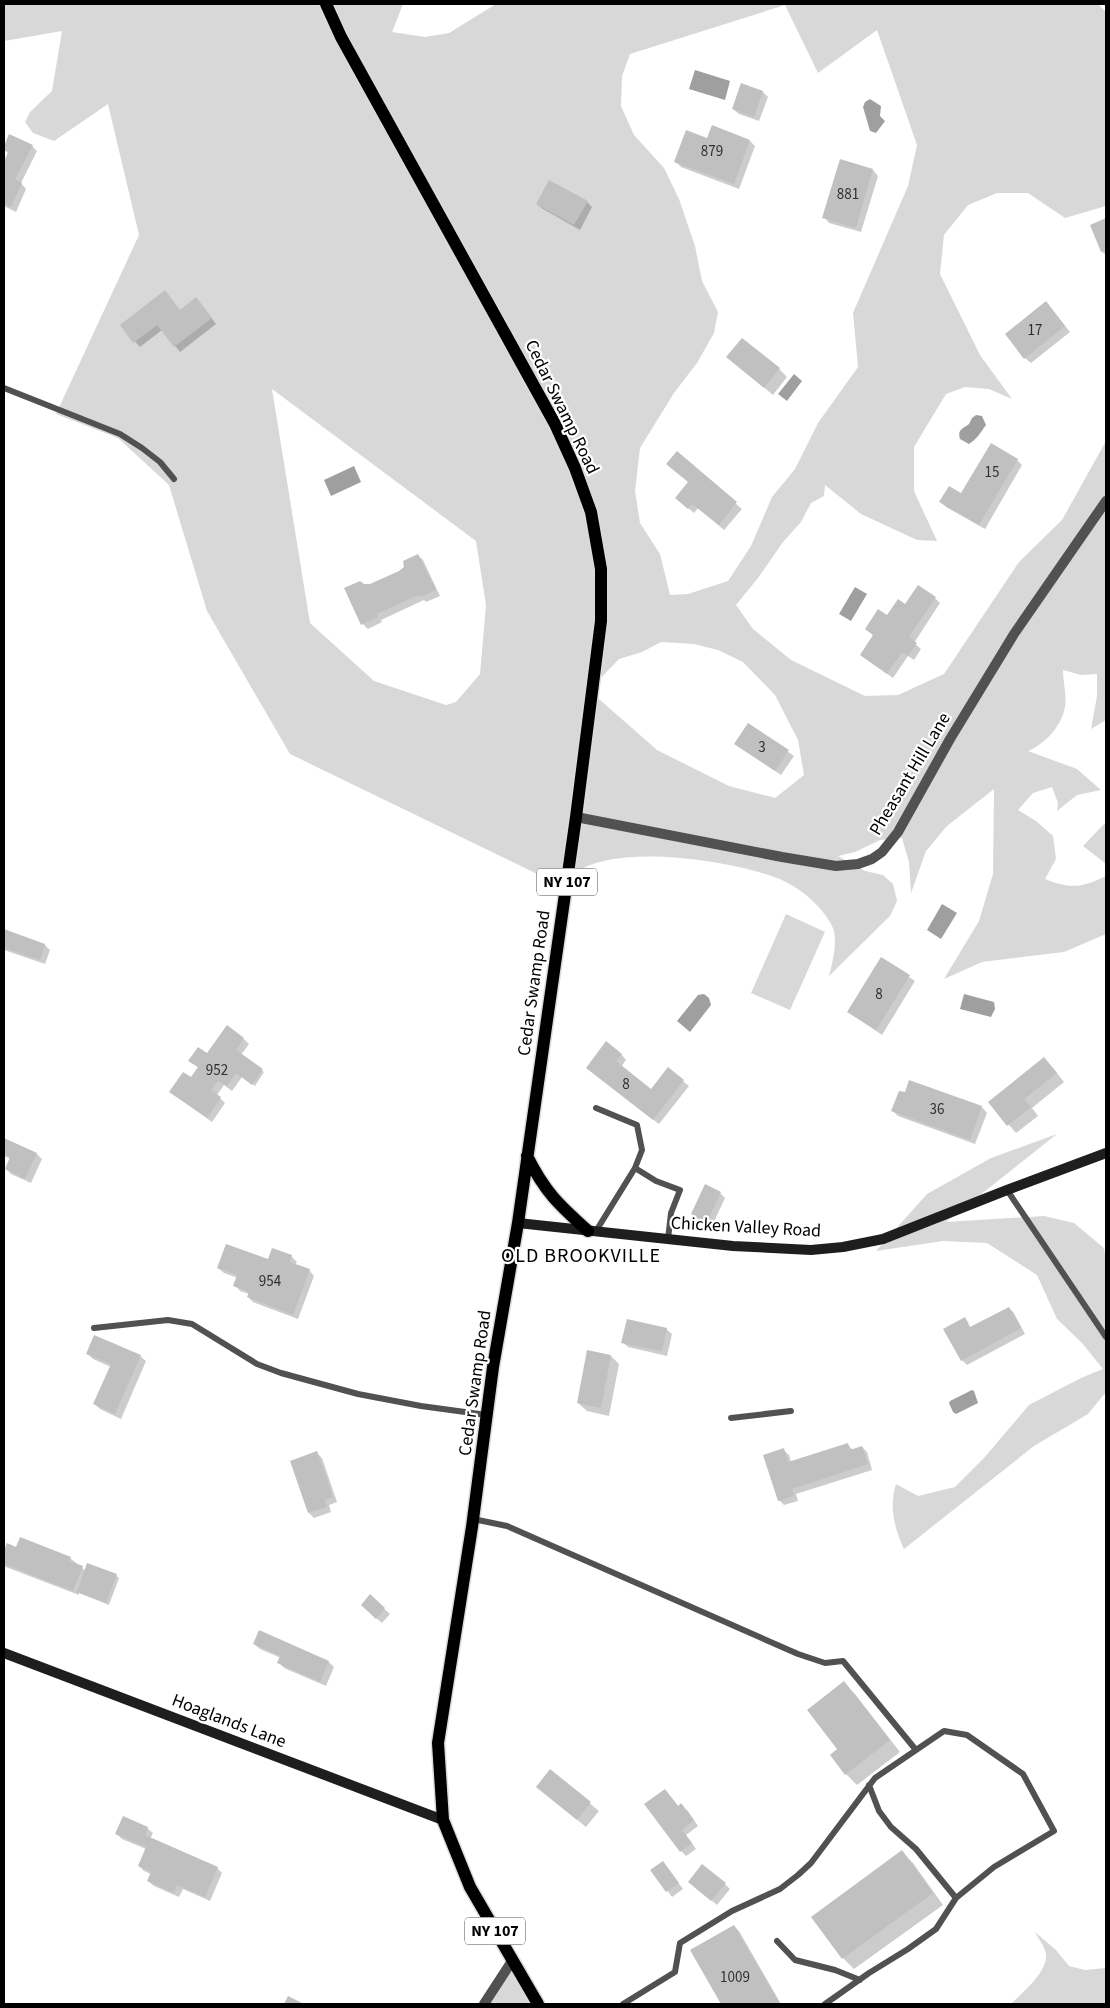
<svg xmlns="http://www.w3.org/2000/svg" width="1110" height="2008" font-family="'Source Sans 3',sans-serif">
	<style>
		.green { fill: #d8d8d8; fill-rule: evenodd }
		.water { fill: #9f9f9f }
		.shadow { fill: #0003 }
		.building { fill: #c0c0c0 }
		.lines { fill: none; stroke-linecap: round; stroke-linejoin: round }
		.primary-casing { stroke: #dbdbdb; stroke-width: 15 }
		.lane { stroke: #515151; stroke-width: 6 }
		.street { stroke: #515151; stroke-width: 10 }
		.secondary { stroke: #1e1e1e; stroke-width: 10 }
		.primary { stroke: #000; stroke-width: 12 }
		.labels { text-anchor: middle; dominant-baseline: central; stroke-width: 4.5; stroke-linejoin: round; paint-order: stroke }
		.number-label { font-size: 15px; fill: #303030 }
		.shield { fill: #fff; stroke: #4c4c4c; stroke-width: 1 }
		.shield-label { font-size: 16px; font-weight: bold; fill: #000 }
		.street-label { font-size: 18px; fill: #000; stroke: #fff }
		.quarter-label { font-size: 20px; letter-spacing: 1px; fill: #000; stroke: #fff }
	</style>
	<rect width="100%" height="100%" fill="#fff"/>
	<path class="green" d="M4 4H403L392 32 425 37 449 33 496 4H1098L1106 12V206L1065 218 1028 193H997L968 205 944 235 940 274 980 355 1012 399 989 389 965 387 946 394 914 447V491L937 541 917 540 861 514 825 485 824 496 811 503 801 522 783 542 758 578 736 605 753 629 791 660 865 696 898 695 944 674 1019 562 1062 520 1106 441V720L1091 729 1097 696V674L1081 675 1063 670C1063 682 1067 696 1065 707 1061 727 1046 743 1028 751L1077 769 1101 790 1077 795 1057 811 1058 803 1052 787 1033 793 1018 810 1036 821 1053 836 1056 859 1045 879C1070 889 1082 888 1106 876V934L1064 952 982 962 944 979 979 921 993 874 994 789 947 826 926 851 911 893 909 862 902 838 880 840 855 852 838 856 865 871 883 875 893 884 897 901 890 916 829 976C833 961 839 937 831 924 820 904 798 886 777 878 731 861 624 844 580 870 576 872 572 877 569 880L605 559 575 468 601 569 566 888 290 754 207 611 169 485 118 438 56 414 139 235 108 104 54 141 33 133 25 122 30 112 52 91 62 31 4 41ZM785 5 818 73 877 30 917 145 908 186 853 313 858 367 818 423 795 469 772 497 751 546 728 581 688 594 670 595 660 554 640 523 635 491 640 448 674 393 697 363 714 333 718 312 702 281 695 246 679 199 664 168 634 135 621 106 622 76 630 54ZM272 389 476 541 486 605 480 674 456 702 446 705 374 681 310 623ZM661 642 694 644 718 650 743 662 775 695 798 740 804 775 775 798 729 786 657 750 599 699 596 683 619 659 642 652Z
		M1106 822V864L1083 846Z
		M786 914 825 932 790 1010 751 993Z
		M1057 1134 946 1222 1044 1216 1074 1223 1104 1248 1106 1262V1392L1088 1414 1034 1446 904 1549C894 1527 889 1507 896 1484L918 1496 955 1487 984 1458 1029 1405 1081 1378 1103 1369 1082 1343 1057 1319 1037 1275 987 1243 943 1241 876 1251 927 1194 991 1158Z
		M1035 1932 1056 1950 1069 1966 1085 1970 1106 1968V2004H1011C1022 1993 1048 1972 1046 1954 1045 1947 1038 1938 1035 1932Z
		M512 1961 538 2004H485Z"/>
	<path class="water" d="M695 70 730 81 725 100 689 89Z
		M870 99 881 106 880 116 885 121 876 133 870 131 863 107 865 102Z
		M794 374 802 381 787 401 778 394Z
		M976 415 982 416 986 425C980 433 977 439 969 444L960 439C957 429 963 429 969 424L972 418Z
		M354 466 361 482 331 496 324 480Z
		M855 587 867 594 851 621 839 614Z
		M942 904 957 913 941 939 927 930Z
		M704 994 709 998 711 1005 690 1032 677 1021 698 995Z
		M964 994 994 1002 995 1009 991 1017 960 1009Z
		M972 1390 974 1391 978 1403 956 1414 953 1412 949 1403 950 1401Z"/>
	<path class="shadow" d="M763 92 768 97 759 121 739 114 733 109Z
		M10 136 32 146 37 151 21 183 26 189 16 212 4 206V165L9 154 4 149Z
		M708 140 750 141 755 146 739 189 681 167 675 161Z
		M841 161 873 170 878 176 861 232 829 223 824 217Z
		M587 202 592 207 580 230 543 209 537 204Z
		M1106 220V255L1102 252 1092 226Z
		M201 304 216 324 180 352 162 330 140 347 121 326Z
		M1051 308 1070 332 1031 363 1025 358Z
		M728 357 779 369 787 377 773 395Z
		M677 453 742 509 724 530 698 508 694 513 682 503 690 483Z
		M1017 460 1022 465 985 529 946 507 941 502 962 494Z
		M418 555 423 560 440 596 426 602 424 600 381 620 382 622 368 629 363 624 364 585 371 586 400 572Z
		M935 598 940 603 914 643 921 649 914 660 908 656 893 678 861 655 874 636 866 629 905 606Z
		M749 725 794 756 781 775 736 744Z
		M4 931 45 945 50 950 45 964 4 950Z
		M881 959 915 981 882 1035 848 1012Z
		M244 1039 249 1044 241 1055 264 1072 255 1086 242 1077 232 1091 224 1085 217 1095 225 1103 212 1122 171 1092 191 1079 199 1068 190 1061 208 1055Z
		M621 1054 626 1060 621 1067 652 1091 668 1069 689 1086 659 1124 593 1073Z
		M1052 1067 1064 1082 1032 1108 1038 1116 1016 1133 990 1103Z
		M910 1081 982 1107 987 1113 975 1144 898 1116 893 1111 905 1094Z
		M4 1139 37 1154 42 1159 31 1183 11 1174 6 1169 11 1159 4 1156Z
		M720 1193 725 1198 712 1226 698 1219 692 1214Z
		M291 1256 297 1262 295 1265 309 1270 314 1276 298 1319 253 1302 248 1297 249 1294 240 1291 235 1285 238 1278 224 1273 218 1268Z
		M1009 1308 1014 1313 1025 1334 967 1365 962 1360 965 1319 969 1323H967L972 1334Z
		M666 1329 672 1334 667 1356 628 1347 623 1342Z
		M87 1353 140 1356 146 1361 121 1419 100 1409 95 1404 111 1367 93 1359Z
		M611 1356 619 1364 609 1416 587 1411 578 1403Z
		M847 1444 853 1450 862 1447 867 1452 872 1470 796 1494 798 1501 784 1505 779 1500 783 1450 789 1455 791 1462Z
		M317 1453 322 1458 337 1502 329 1505 331 1512 314 1518 309 1513Z
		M7 1544 17 1548 70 1558 86 1571 116 1575 119 1578 109 1605 79 1593V1595L6 1567 4 1565V1553Z
		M370 1596 390 1614 382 1623 367 1610Z
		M254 1644 329 1662 334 1667 326 1686 284 1668 279 1662 281 1658 260 1649Z
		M844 1683 855 1694 900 1752 857 1785 846 1774 839 1749Z
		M550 1771 599 1811 586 1827 537 1787Z
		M665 1790 679 1807 687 1810 698 1826 686 1835 696 1849 686 1856 681 1851Z
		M147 1828 153 1833 150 1839 217 1868 222 1873 210 1901 183 1889 179 1897 154 1886 148 1881 151 1874 144 1871 139 1866 146 1849 122 1839 117 1834Z
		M902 1852 913 1863 943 1905 854 1969 843 1958 813 1917Z
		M663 1862 683 1889 672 1897 652 1870Z
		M725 1884 730 1889 717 1905 695 1887Z
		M734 1926 739 1931 781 2004H722L691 1951Z"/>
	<path class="building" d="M741 83 763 91 754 117 732 109Z
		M712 125 750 140 734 184 674 162 686 130 707 138Z
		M9 134 33 145 15 179 22 183 11 207 4 204V162L8 152 4 150V146Z
		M840 159 873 169 856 228 822 218Z
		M549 180 588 201 574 225 536 204Z
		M1106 218V250L1101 252 1090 225Z
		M165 290 180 310 196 297 212 318 174 347 157 325 133 343 120 325Z
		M1046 301 1065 326 1024 359 1005 334Z
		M742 338 780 368 764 388 726 357Z
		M991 443 1018 459 979 525 939 502 949 486 961 493Z
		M677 451 737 502 719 525 692 504 688 509 675 498 688 482 666 464Z
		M418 554 436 590 420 597 419 595 407 600 377 614 378 617 361 625 344 588 360 581 364 584H370L399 571 404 567 403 561Z
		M918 585 936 597 909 637 917 643 908 656 902 652 887 674 860 655 873 635 865 629 878 609 887 615 898 599 905 604Z
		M748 723 789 750 775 771 734 744Z
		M4 929 45 944 40 960 4 948Z
		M881 957 910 975 876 1030 847 1012Z
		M227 1025 244 1038 236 1050 263 1069 252 1085 236 1073 227 1086 218 1081 211 1090 221 1097 207 1118 169 1092 183 1072 191 1077 198 1067 188 1061 198 1047 207 1053Z
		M606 1041 622 1054 616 1061 651 1089 668 1067 684 1080 653 1120 586 1068Z
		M1044 1057 1057 1073 1024 1099 1031 1107 1007 1126 988 1102Z
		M909 1080 982 1106 970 1140 891 1111 899 1091 905 1092Z
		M4 1138 37 1153 25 1179 5 1169 10 1157 4 1154Z
		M705 1184 721 1192 707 1222 691 1214Z
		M226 1244 268 1259 272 1248 292 1255 290 1262 310 1269 293 1315 247 1297 249 1292 233 1286 237 1275 217 1268Z
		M1009 1307 1021 1328 961 1361 943 1329 965 1317 970 1327Z
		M627 1319 667 1328 662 1351 621 1343Z
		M94 1335 141 1355 115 1414 93 1404 111 1364 86 1354Z
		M587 1350 611 1355 601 1408 577 1403Z
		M848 1443 850 1450 862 1446 868 1464 792 1489 794 1496 778 1501 763 1455 784 1448 788 1462Z
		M317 1451 333 1497 325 1500 327 1507 308 1513 290 1461Z
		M20 1537 71 1557 69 1561 83 1566 73 1591 4 1564V1550L7 1543 16 1547Z
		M87 1563 117 1574 106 1603 77 1592Z
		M370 1594 385 1608 376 1619 361 1605Z
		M259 1630 329 1661 320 1682 277 1663 280 1656 253 1644Z
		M844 1681 890 1740 845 1775 830 1755 837 1749 807 1710Z
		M550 1769 591 1802 577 1820 536 1787Z
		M665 1789 678 1806 681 1803 694 1820 682 1830 692 1843 680 1852 644 1804Z
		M123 1816 148 1827 145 1835 218 1867 205 1897 177 1885 174 1893 147 1881 151 1872 138 1866 146 1847 115 1834Z
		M902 1850 933 1893 842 1959 811 1917Z
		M663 1861 679 1883 666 1892 650 1870Z
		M702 1864 726 1883 711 1901 688 1882Z
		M734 1925 780 2004H721L690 1950Z
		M288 1996 304 2004H284Z"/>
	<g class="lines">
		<defs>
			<path id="primary" d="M326 4 341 37 555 424 575 468 591 512 601 569V621L576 817 518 1223 493 1367 472 1527 438 1743 443 1820 470 1887 538 2004
				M527 1156C545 1192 558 1204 588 1231"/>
		</defs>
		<use href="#primary" class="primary-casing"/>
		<path class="lane" d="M4 388 120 434 142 448 160 462 174 479
			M635 1168 656 1181 680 1190 671 1213 668 1239
			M1007 1190 1106 1337
			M596 1231 635 1168 642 1150 637 1125 596 1108
			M94 1328 168 1320 192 1324 257 1364 281 1373 358 1394 421 1406 487 1415
			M731 1418 791 1411
			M473 1519 507 1526 798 1654 825 1663 843 1661 916 1750
			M869 1785 879 1811 891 1827 916 1849 956 1898
			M777 1941 795 1960 835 1970 860 1980
			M623 2004 675 1972 680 1943 732 1911 780 1889 798 1875 811 1863 875 1778 944 1731 967 1735 1023 1774 1054 1831 994 1867 956 1898 936 1929 908 1949 869 1973 825 2004"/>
		<path class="street" d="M576 817 782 857 836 866 858 864 872 859 882 852 898 832 950 739 1014 634 1106 501
			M484 2004 512 1961"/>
		<path class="secondary" d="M518 1223 733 1246 811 1250 843 1247 883 1239 1007 1190 1106 1153
			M4 1653 443 1820"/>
		<use href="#primary" class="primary"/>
	</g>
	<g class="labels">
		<g class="number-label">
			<text x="712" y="151">879</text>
			<text x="848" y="194">881</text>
			<text x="1035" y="330">17</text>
			<text x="992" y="472">15</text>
			<text x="762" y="747">3</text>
			<text x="879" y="994">8</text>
			<text x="217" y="1070">952</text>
			<text x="626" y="1084">8</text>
			<text x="937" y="1109">36</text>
			<text x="270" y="1281">954</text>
			<text x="735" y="1977">1009</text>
		</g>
		<g class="shield">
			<rect x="537" y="868.5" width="60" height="27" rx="4"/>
			<rect x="465" y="1917.5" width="60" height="27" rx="4"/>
		</g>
		<g class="shield-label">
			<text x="567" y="882">NY 107</text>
			<text x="495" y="1931">NY 107</text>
		</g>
		<g class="street-label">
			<text transform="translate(562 407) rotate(64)">Cedar Swamp Road</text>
			<text transform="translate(910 774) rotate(-59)">Pheasant Hill Lane</text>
			<text transform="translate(534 983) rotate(-82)">Cedar Swamp Road</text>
			<text transform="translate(746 1227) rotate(3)">Chicken Valley Road</text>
			<text transform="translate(475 1383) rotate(-82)">Cedar Swamp Road</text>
			<text transform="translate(229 1721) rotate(21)">Hoaglands Lane</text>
		</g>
		<g class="quarter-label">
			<text x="581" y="1256">OLD BROOKVILLE</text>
		</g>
	</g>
	<rect width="1110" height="2008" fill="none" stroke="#000000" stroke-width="10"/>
</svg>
